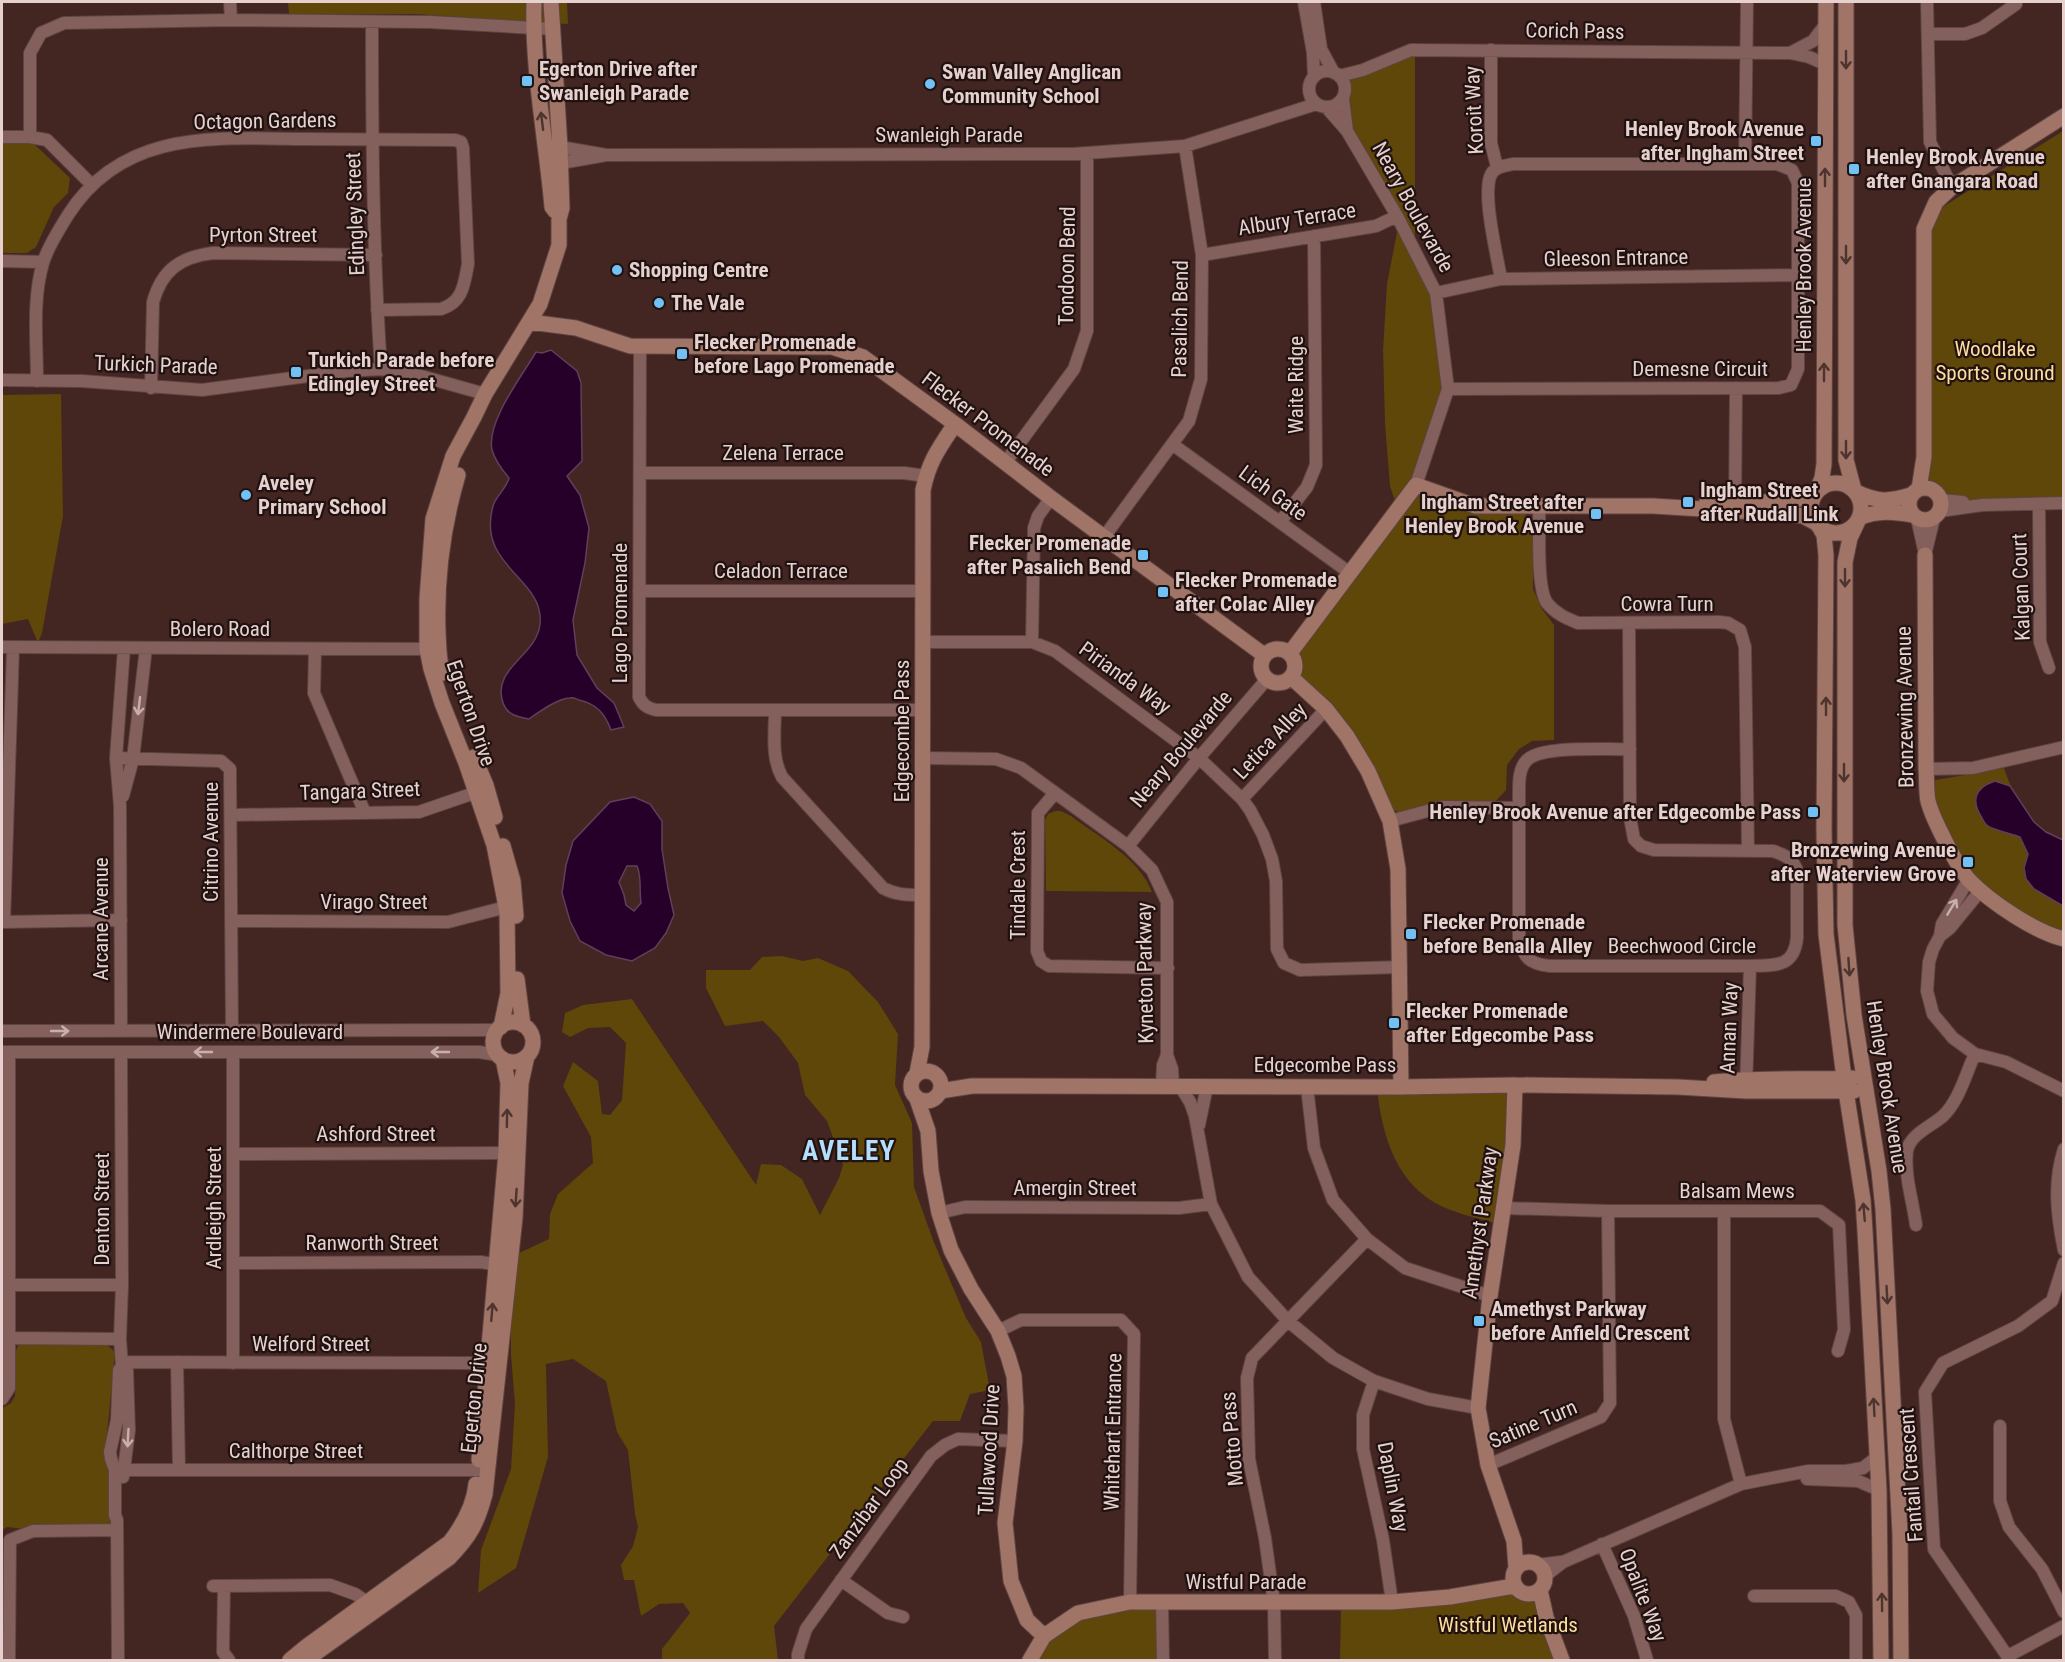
<svg xmlns="http://www.w3.org/2000/svg" width="2065" height="1662" font-family="'Roboto Condensed',sans-serif">
	<style>
		.green { fill: #5f4609 }
		.water { fill: #270029; stroke: #603f5a; stroke-width: 1.5; fill-rule: evenodd }
		.lines { fill: none; stroke-linecap: round; stroke-linejoin: round }
		.street-casing { stroke: #5e4442; stroke-width: 14 }
		.secondary-casing { stroke: #5e4442; stroke-width: 17 }
		.street { stroke: #84605d; stroke-width: 12 }
		.secondary { stroke: #a07466; stroke-width: 15 }
		.oneway { stroke: #4d342f }
		.oneway2 { stroke: #c9afac }
		.poi-dot { fill: #72c1f5; stroke: #201211; stroke-width: 2 }
		.labels { text-anchor: middle; dominant-baseline: central; stroke-width: 4.5; stroke-linejoin: round; paint-order: stroke }
		.street-label { font-size: 21px; fill: #e6d1ce; stroke: #201211 }
		.poi-label { font-size: 21px; font-weight: bold; fill: #e6d1ce; stroke: #201211; text-anchor: start }
		.park-label { font-size: 21px; fill: #ffde9d; stroke: #201211 }
		.district-label { font-size: 27px; font-weight: bold; letter-spacing: 1.5px; fill: #b4defb; stroke: #201211 }
	</style>
	<rect width="100%" height="100%" fill="#432522"/>
	<path class="green" d="M288 2H567L568 24 415 14H289Z
		M1415 54V250L1435 291 1442 389 1413 485 1397 507 1390 486 1385 424 1383 350 1387 284 1399 222 1350 143 1336 105C1342 98 1343 92 1341 83Z
		M2063 131V499C2041 501 1955 504 1937 495 1934 494 1930 489 1927 486L1926 236 1938 210Z
		M2 142 33 143 70 178 68 193 54 207 36 247 27 253H2Z
		M61 394 63 516 42 633 38 643 28 619 2 624V395Z
		M1414 493 1474 511H1521L1533 521V589L1542 609 1554 625V740L1532 741 1519 749 1507 765 1506 790 1495 802 1442 801 1398 812 1389 808 1300 680 1295 655Z
		M2004 768C2013 796 2033 833 2063 840V935L1999 902 1964 865 1939 820 1930 781Z
		M1055 811H1061L1071 816C1099 837 1139 858 1152 892L1046 891 1045 820 1048 814Z
		M782 956 803 961 818 958 848 971 878 1002 898 1034 895 1085 912 1123 914 1187 933 1240 966 1318 981 1342 990 1390 970 1394 960 1421H933L774 1626 778 1660H662V1649L690 1613 683 1603 659 1604 641 1616 634 1580H624L621 1565 633 1546 638 1527 635 1514 628 1450 617 1432 606 1381 573 1359 546 1364 548 1457 516 1568 478 1593 481 1550 511 1469 515 1404 511 1355V1287L517 1254 549 1239 550 1214 558 1194 593 1163 591 1137 563 1086 573 1062 598 1081 602 1114 610 1115 622 1100 626 1043 610 1027 588 1028 570 1037 562 1032 565 1013 583 1005 632 999 756 1185 761 1164 781 1165 802 1179 820 1215 839 1178 843 1165 827 1121 805 1095 798 1063 779 1037 763 1021 725 1026 706 988V970H750L762 957Z
		M1377 1088 1516 1089 1501 1225C1482 1219 1461 1215 1443 1207 1396 1185 1382 1136 1377 1088Z
		M28 1341 104 1342 115 1352 105 1455 109 1470 114 1528 24 1529 7 1527 2 1530V1408L11 1403 15 1396 16 1350 19 1344Z
		M1514 1587 1524 1593H1536L1562 1660H1340L1341 1603Z
		M1162 1603 1163 1660H1032L1046 1639 1078 1612Z"/>
	<path class="water" d="M551 350 577 371 581 383 582 461 567 476 580 495 589 528 585 563 573 620 577 655 597 688 614 703 624 727 611 730C605 714 597 704 579 700 576 699 573 697 570 698 558 698 539 712 529 719 518 717 507 715 503 703 491 668 537 656 540 624 545 578 476 567 493 506 496 496 506 489 509 478 503 471 495 460 492 450 486 422 522 376 536 352L542 353Z
		M1995 781 2010 786 2034 822 2046 832 2063 840V906L2034 889 2026 879 2024 868 2028 854 2020 837C2012 834 1994 830 1988 826 1986 825 1983 820 1982 818 1971 801 1974 788 1995 781Z
		M634 797 650 804 662 821V849L668 888 674 915 666 933 655 948 632 961 606 955 580 941 570 921 562 893 566 865 573 841 610 802ZM627 866H637C642 877 639 890 641 903L634 911 626 905 624 895 619 882Z"/>
	<g class="lines">
		<defs>
			<path id="street" d="M230 2 231 20
				M1304 2 1313 53 1314 77
				M1314 2 1321 49 1334 73
				M1927 2 1930 142 1952 187
				M372 22C372 138 373 253 381 369
				M1928 34H1965L1982 28 2016 4
				M1491 50V143L1497 167
				M1790 53 1813 41 1825 25
				M1309 89a18 18 0 1 1 36 0a18 18 0 1 1-36 0Z
				M1339 76 1363 70 1411 50 1790 53 1809 57 1825 64
				M1343 99 1347 131
				M1326 107 1347 131 1397 216 1436 293 1448 389 1416 485
				M2 137H30L47 140 92 185
				M30 137V53L41 33 64 23 231 20 430 22 553 29
				M606 155 560 147 547 156 561 163 606 155 1073 154 1185 146 1316 104
				M1745 164 1747 2
				M1202 255 1376 226 1397 216
				M2 261 43 262
				M1436 293 1501 279 1798 275
				M640 346 639 697C643 705 647 708 656 710H923
				M2 380 82 381 202 390 346 371 381 369 421 376 485 394
				M37 381C37 343 32 300 43 263 48 246 59 230 68 215 123 129 215 138 305 139 355 139 405 140 455 140L461 142 463 148 468 264C464 285 463 302 441 309L377 310
				M151 388 153 302C162 270 180 257 213 253L376 255
				M1448 389 1779 388 1791 385 1798 369V183L1792 170 1777 164H1513C1503 166 1493 167 1490 177 1483 199 1497 255 1501 279
				M1172 444 1350 573
				M1005 463 1074 369 1087 331V154
				M640 473H904L926 476
				M1941 500 1963 502
				M2039 505 2040 642 2049 668
				M1539 506C1540 528 1536 587 1547 603 1556 614 1566 618 1578 623L1719 622 1728 623 1740 630 1745 647 1748 851
				M1735 510 1736 388
				M1940 511 1982 505 2064 503
				M1917 518 1924 550
				M1280 522 1307 487 1316 465 1314 236
				M1104 537 1189 421 1201 379 1202 255 1185 146
				M1925 555 1934 518
				M639 591H923
				M1629 624 1630 818 1634 839 1641 846 1654 850 1773 851C1785 855 1792 858 1797 870V938C1794 968 1775 965 1750 966H1550C1529 964 1524 958 1519 938V791C1519 781 1519 768 1527 760 1543 745 1607 750 1630 749
				M923 642H1032L1055 651 1199 758 1242 799 1250 810 1263 835 1272 859 1276 881 1277 949 1284 963 1300 970 1401 967
				M1032 642 1034 528 1038 516 1051 498
				M2 647 434 649
				M315 649 314 693 365 813
				M775 710C775 732 771 757 782 777L883 888C896 895 907 895 922 895
				M116 758 221 761 230 769 232 1031
				M923 758 996 759 1021 768 1128 846 1152 870 1167 902V1055L1163 1065 1162 1086
				M1926 769 1973 768 2064 747
				M1055 793 1038 813 1037 951 1041 961 1049 966 1168 968
				M123 796 133 759 146 648
				M1242 799 1326 709
				M232 815 419 812 483 790
				M1390 821 1442 807 1519 808
				M1128 846 1199 758 1267 679
				M1969 879 1942 924 1940 936 1933 949 1929 962 1927 991 1933 1014 1953 1038 1975 1054 2006 1062 2064 1091
				M231 921 448 922 514 905
				M2 922 121 920
				M4 922 13 648
				M1940 936 1950 928 1981 890
				M2 1031 498 1030
				M121 1031 120 806 116 758 124 648
				M2 1052H479L498 1055
				M233 1052V1363
				M1167 1055 1172 1069 1173 1086
				M1180 1086 1190 1102 1195 1116 1211 1204 1248 1277 1288 1321 1333 1358 1374 1381 1428 1399 1478 1408
				M1307 1087 1314 1148 1333 1200 1367 1239 1405 1268 1490 1296
				M1746 1088 1750 966
				M1199 1125 1207 1086
				M2064 1149C2053 1183 2057 1216 2064 1250
				M233 1154 515 1153
				M1504 1208 1608 1211H1820L1839 1225 1844 1330 1838 1351
				M1724 1211V1419L1741 1484
				M939 1213 965 1207 1179 1208 1211 1204
				M1916 1225C1913 1202 1904 1175 1907 1151 1910 1134 1932 1126 1943 1116 1959 1101 1966 1073 1975 1054
				M233 1263 481 1262 503 1266
				M9 1285H122
				M998 1331 1021 1320H1121L1134 1334 1130 1602
				M9 1338 120 1339
				M122 1362 469 1363 495 1366
				M177 1362 179 1470
				M122 1366 127 1370 129 1430 123 1477
				M1374 1381 1363 1415V1449L1383 1540 1392 1602
				M2 1399 9 1388V1052
				M2000 1426V1501L2009 1527 2042 1569 2064 1612
				M1488 1465 1601 1417 1610 1403 1608 1211
				M115 1470H478
				M1807 1479 1858 1481 1879 1490
				M10 1540 33 1531 117 1530
				M1602 1544 1634 1616 1647 1660
				M1537 1565 1561 1562
				M1545 1576 1563 1562 1741 1484 1808 1471H1846L1863 1468 1877 1457
				M841 1580 888 1613 903 1617
				M213 1586 330 1585 355 1594 367 1602
				M224 1586 223 1652 229 1660
				M1754 1596H1836L1849 1602 1856 1615V1660
				M1162 1603 1163 1660
				M2008 1656 2064 1626
				M9 1660 10 1540
				M118 1660 117 1520 115 1515V1470L111 1459 110 1452 117 1420 119 1370 122 1366 120 1339 122 1285 121 1052
				M798 1660V1654L806 1629 931 1456 945 1445 958 1439 1015 1441
				M1275 1660 1274 1603 1265 1538 1249 1459 1247 1378 1252 1358 1367 1239
				M2010 1660 1934 1549 1925 1392 1943 1363 2018 1326 2052 1301 2064 1263"/>
			<path id="secondary" d="M534 2C532 70 546 139 552 207L555 211
				M1846 2V460L1854 490
				M530 322 576 328 630 346 832 347 863 357 955 424 1051 498 1264 655
				M1811 508a25 25 0 1 1 50 0a25 25 0 1 1-50 0Z
				M1909 504a16 16 0 1 1 32 0a16 16 0 1 1-32 0Z
				M1919 489 1924 457V229L1936 202 1952 187 2064 116
				M1816 492 1822 478 1824 464 1826 2
				M1856 492C1878 502 1888 502 1911 495
				M1707 501C1740 500 1783 507 1814 495
				M1859 518C1878 510 1894 512 1913 515
				M1858 521 1850 538 1845 562V925L1854 1015 1879 1171 1883 1209 1900 1534 1901 1660
				M1819 526 1824 535 1826 555 1824 829 1826 934 1844 1078 1863 1200 1865 1231 1879 1490 1881 1660
				M1925 555 1926 769C1927 779 1926 791 1928 801 1933 820 1957 866 1969 880 1990 902 2035 932 2064 939
				M1261 666a17 17 0 1 1 34 0a17 17 0 1 1-34 0Z
				M1290 653 1416 485 1475 506H1653L1735 511 1775 512 1803 516 1816 523
				M443 673C438 659 439 646 438 632 436 578 443 526 458 475
				M1291 677 1326 709 1347 736 1368 771 1390 821 1398 869 1401 1087
				M474 757 486 785 495 817
				M503 846 513 881 516 916
				M517 979 523 1025
				M493 1042a20 20 0 1 1 40 0a20 20 0 1 1-40 0Z
				M501 1027 508 993 507 912 494 845 466 763 442 703 431 669 427 649V599L433 519 453 456 474 417 485 394 540 304 559 245V219L562 208 560 147 551 2
				M911 1086a15 15 0 1 1 30 0a15 15 0 1 1-30 0Z
				M917 1073 922 1047 923 490C929 461 939 448 955 424
				M1714 1082C1760 1077 1806 1080 1852 1078
				M1515 1085 1513 1145 1490 1296 1478 1408 1488 1465 1514 1541 1516 1568
				M940 1091 972 1086 1401 1087 1515 1085 1678 1087 1746 1091H1854
				M917 1099 928 1131 931 1171 939 1213 951 1250 971 1289 998 1331 1008 1356 1014 1376 1016 1408 1015 1441 1005 1523 1011 1581 1027 1620 1044 1636
				M479 1460 506 1153 508 1083 503 1059
				M1513 1578a16 16 0 1 1 32 0a16 16 0 1 1-32 0Z
				M1540 1590 1546 1617 1562 1660
				M290 1660 307 1646 450 1542C463 1525 474 1506 476 1484
				M306 1660 449 1558C470 1536 477 1524 485 1494L515 1218 521 1083 527 1056
				M1030 1660 1044 1636 1078 1613 1130 1602H1392L1450 1597 1514 1586"/>
		</defs>
		<use href="#street" class="street-casing"/>
		<use href="#secondary" class="secondary-casing"/>
		<use href="#street" class="street"/>
		<use href="#secondary" class="secondary"/>
	</g>
	<defs><path id="oneway-shaft" d="M-6 0H5M1.5-3L5.5 0L1.5 3" fill="none" stroke-width="1.6" stroke-linecap="round" stroke-linejoin="round" transform="scale(1.5)"/></defs>
	<g class="oneway">
		<use href="#oneway-shaft" transform="translate(1846 60) rotate(90)"/>
		<use href="#oneway-shaft" transform="translate(542 121) rotate(-97)"/>
		<use href="#oneway-shaft" transform="translate(1825 177) rotate(-90)"/>
		<use href="#oneway-shaft" transform="translate(1846 255) rotate(90)"/>
		<use href="#oneway-shaft" transform="translate(1824 372) rotate(-90)"/>
		<use href="#oneway-shaft" transform="translate(1846 450) rotate(90)"/>
		<use href="#oneway-shaft" transform="translate(1845 578) rotate(90)"/>
		<use href="#oneway-shaft" transform="translate(1826 706) rotate(-90)"/>
		<use href="#oneway-shaft" transform="translate(1844 773) rotate(90)"/>
		<use href="#oneway-shaft" transform="translate(1849 967) rotate(86)"/>
		<use href="#oneway-shaft" transform="translate(507 1118) rotate(-89)"/>
		<use href="#oneway-shaft" transform="translate(516 1198) rotate(94)"/>
		<use href="#oneway-shaft" transform="translate(1864 1212) rotate(-95)"/>
		<use href="#oneway-shaft" transform="translate(1887 1295) rotate(87)"/>
		<use href="#oneway-shaft" transform="translate(492 1312) rotate(-85)"/>
		<use href="#oneway-shaft" transform="translate(1874 1407) rotate(-93)"/>
		<use href="#oneway-shaft" transform="translate(1882 1602) rotate(-91)"/>
	</g>
	<g class="oneway2">
		<use href="#oneway-shaft" transform="translate(139 706) rotate(97)"/>
		<use href="#oneway-shaft" transform="translate(1952 907) rotate(-59)"/>
		<use href="#oneway-shaft" transform="translate(60 1031)"/>
		<use href="#oneway-shaft" transform="translate(203 1052) rotate(180)"/>
		<use href="#oneway-shaft" transform="translate(440 1052) rotate(-180)"/>
		<use href="#oneway-shaft" transform="translate(128 1438) rotate(93)"/>
	</g>
	<g class="poi-dot">
		<rect x="521" y="75" width="12" height="12" rx="3"/>
		<circle cx="930" cy="84" r="6"/>
		<rect x="1810" y="135" width="12" height="12" rx="3"/>
		<rect x="1848" y="163" width="12" height="12" rx="3"/>
		<circle cx="617" cy="270" r="6"/>
		<circle cx="659" cy="303" r="6"/>
		<rect x="676" y="348" width="12" height="12" rx="3"/>
		<rect x="290" y="366" width="12" height="12" rx="3"/>
		<circle cx="246" cy="495" r="6"/>
		<rect x="1682" y="496" width="12" height="12" rx="3"/>
		<rect x="1590" y="508" width="12" height="12" rx="3"/>
		<rect x="1137" y="549" width="12" height="12" rx="3"/>
		<rect x="1157" y="586" width="12" height="12" rx="3"/>
		<rect x="1807" y="806" width="12" height="12" rx="3"/>
		<rect x="1962" y="856" width="12" height="12" rx="3"/>
		<rect x="1405" y="928" width="12" height="12" rx="3"/>
		<rect x="1388" y="1017" width="12" height="12" rx="3"/>
		<rect x="1473" y="1315" width="12" height="12" rx="3"/>
	</g>
	<g class="labels">
		<g class="street-label">
			<text transform="translate(1575 31) rotate(1)">Corich Pass</text>
			<text transform="translate(1474 110) rotate(-93)">Koroit Way</text>
			<text transform="translate(265 121) rotate(-1)">Octagon Gardens</text>
			<text x="949" y="135">Swanleigh Parade</text>
			<text transform="translate(1413 207) rotate(61)">Neary Boulevarde</text>
			<text transform="translate(355 214) rotate(-92)">Edingley Street</text>
			<text transform="translate(1297 219) rotate(-9)">Albury Terrace</text>
			<text x="263" y="235">Pyrton Street</text>
			<text transform="translate(1616 258) rotate(-1)">Gleeson Entrance</text>
			<text transform="translate(1804 265) rotate(-90)">Henley Brook Avenue</text>
			<text transform="translate(1067 266) rotate(-89)">Tondoon Bend</text>
			<text transform="translate(1180 319) rotate(-89)">Pasalich Bend</text>
			<text transform="translate(156 365) rotate(2)">Turkich Parade</text>
			<text x="1700" y="369">Demesne Circuit</text>
			<text transform="translate(1296 385) rotate(-90)">Waite Ridge</text>
			<text transform="translate(988 424) rotate(37)">Flecker Promenade</text>
			<text x="783" y="453">Zelena Terrace</text>
			<text transform="translate(1273 493) rotate(36)">Lich Gate</text>
			<text x="781" y="571">Celadon Terrace</text>
			<text transform="translate(2021 587) rotate(-92)">Kalgan Court</text>
			<text x="1667" y="604">Cowra Turn</text>
			<text transform="translate(620 613) rotate(-90)">Lago Promenade</text>
			<text x="220" y="629">Bolero Road</text>
			<text transform="translate(1125 678) rotate(36)">Pirianda Way</text>
			<text transform="translate(1905 707) rotate(-91)">Bronzewing Avenue</text>
			<text transform="translate(471 713) rotate(71)">Egerton Drive</text>
			<text transform="translate(902 731) rotate(-90)">Edgecombe Pass</text>
			<text transform="translate(1270 741) rotate(-47)">Letica Alley</text>
			<text transform="translate(1181 749) rotate(-50)">Neary Boulevarde</text>
			<text transform="translate(360 791) rotate(-2)">Tangara Street</text>
			<text transform="translate(211 842) rotate(-90)">Citrino Avenue</text>
			<text transform="translate(1018 885) rotate(-90)">Tindale Crest</text>
			<text x="374" y="902">Virago Street</text>
			<text transform="translate(101 919) rotate(-90)">Arcane Avenue</text>
			<text x="1682" y="946">Beechwood Circle</text>
			<text transform="translate(1145 973) rotate(-91)">Kyneton Parkway</text>
			<text transform="translate(1729 1028) rotate(-88)">Annan Way</text>
			<text x="250" y="1032">Windermere Boulevard</text>
			<text x="1325" y="1065">Edgecombe Pass</text>
			<text transform="translate(1887 1087) rotate(81)">Henley Brook Avenue</text>
			<text x="376" y="1134">Ashford Street</text>
			<text x="1075" y="1188">Amergin Street</text>
			<text x="1737" y="1191">Balsam Mews</text>
			<text transform="translate(214 1208) rotate(-90)">Ardleigh Street</text>
			<text transform="translate(102 1209) rotate(-90)">Denton Street</text>
			<text transform="translate(1480 1223) rotate(-82)">Amethyst Parkway</text>
			<text x="372" y="1243">Ranworth Street</text>
			<text x="311" y="1344">Welford Street</text>
			<text transform="translate(474 1398) rotate(-84)">Egerton Drive</text>
			<text transform="translate(1533 1424) rotate(-23)">Satine Turn</text>
			<text transform="translate(1113 1432) rotate(-89)">Whitehart Entrance</text>
			<text transform="translate(1232 1439) rotate(-95)">Motto Pass</text>
			<text transform="translate(989 1450) rotate(-87)">Tullawood Drive</text>
			<text x="296" y="1451">Calthorpe Street</text>
			<text transform="translate(1911 1475) rotate(-94)">Fantail Crescent</text>
			<text transform="translate(1393 1487) rotate(79)">Daplin Way</text>
			<text transform="translate(869 1508) rotate(-54)">Zanzibar Loop</text>
			<text x="1246" y="1582">Wistful Parade</text>
			<text transform="translate(1643 1595) rotate(69)">Opalite Way</text>
		</g>
		<g class="poi-label">
			<text x="539" y="69">Egerton Drive after<tspan x="539" dy="24">Swanleigh Parade</tspan></text>
			<text x="942" y="72">Swan Valley Anglican<tspan x="942" dy="24">Community School</tspan></text>
			<text x="1804" y="129" text-anchor="end">Henley Brook Avenue<tspan x="1804" dy="24">after Ingham Street</tspan></text>
			<text x="1866" y="157">Henley Brook Avenue<tspan x="1866" dy="24">after Gnangara Road</tspan></text>
			<text x="629" y="270">Shopping Centre</text>
			<text x="671" y="303">The Vale</text>
			<text x="694" y="342">Flecker Promenade<tspan x="694" dy="24">before Lago Promenade</tspan></text>
			<text x="308" y="360">Turkich Parade before<tspan x="308" dy="24">Edingley Street</tspan></text>
			<text x="258" y="483">Aveley<tspan x="258" dy="24">Primary School</tspan></text>
			<text x="1700" y="490">Ingham Street<tspan x="1700" dy="24">after Rudall Link</tspan></text>
			<text x="1584" y="502" text-anchor="end">Ingham Street after<tspan x="1584" dy="24">Henley Brook Avenue</tspan></text>
			<text x="1131" y="543" text-anchor="end">Flecker Promenade<tspan x="1131" dy="24">after Pasalich Bend</tspan></text>
			<text x="1175" y="580">Flecker Promenade<tspan x="1175" dy="24">after Colac Alley</tspan></text>
			<text x="1801" y="812" text-anchor="end">Henley Brook Avenue after Edgecombe Pass</text>
			<text x="1956" y="850" text-anchor="end">Bronzewing Avenue<tspan x="1956" dy="24">after Waterview Grove</tspan></text>
			<text x="1423" y="922">Flecker Promenade<tspan x="1423" dy="24">before Benalla Alley</tspan></text>
			<text x="1406" y="1011">Flecker Promenade<tspan x="1406" dy="24">after Edgecombe Pass</tspan></text>
			<text x="1491" y="1309">Amethyst Parkway<tspan x="1491" dy="24">before Anfield Crescent</tspan></text>
		</g>
		<g class="park-label">
			<text x="1995" y="349">Woodlake<tspan x="1995" dy="24">Sports Ground</tspan></text>
			<text x="1508" y="1625">Wistful Wetlands</text>
		</g>
		<g class="district-label">
			<text x="849" y="1151">AVELEY</text>
		</g>
	</g>
	<rect width="2065" height="1662" fill="none" stroke="#e6d1ce" stroke-width="6"/>
</svg>
